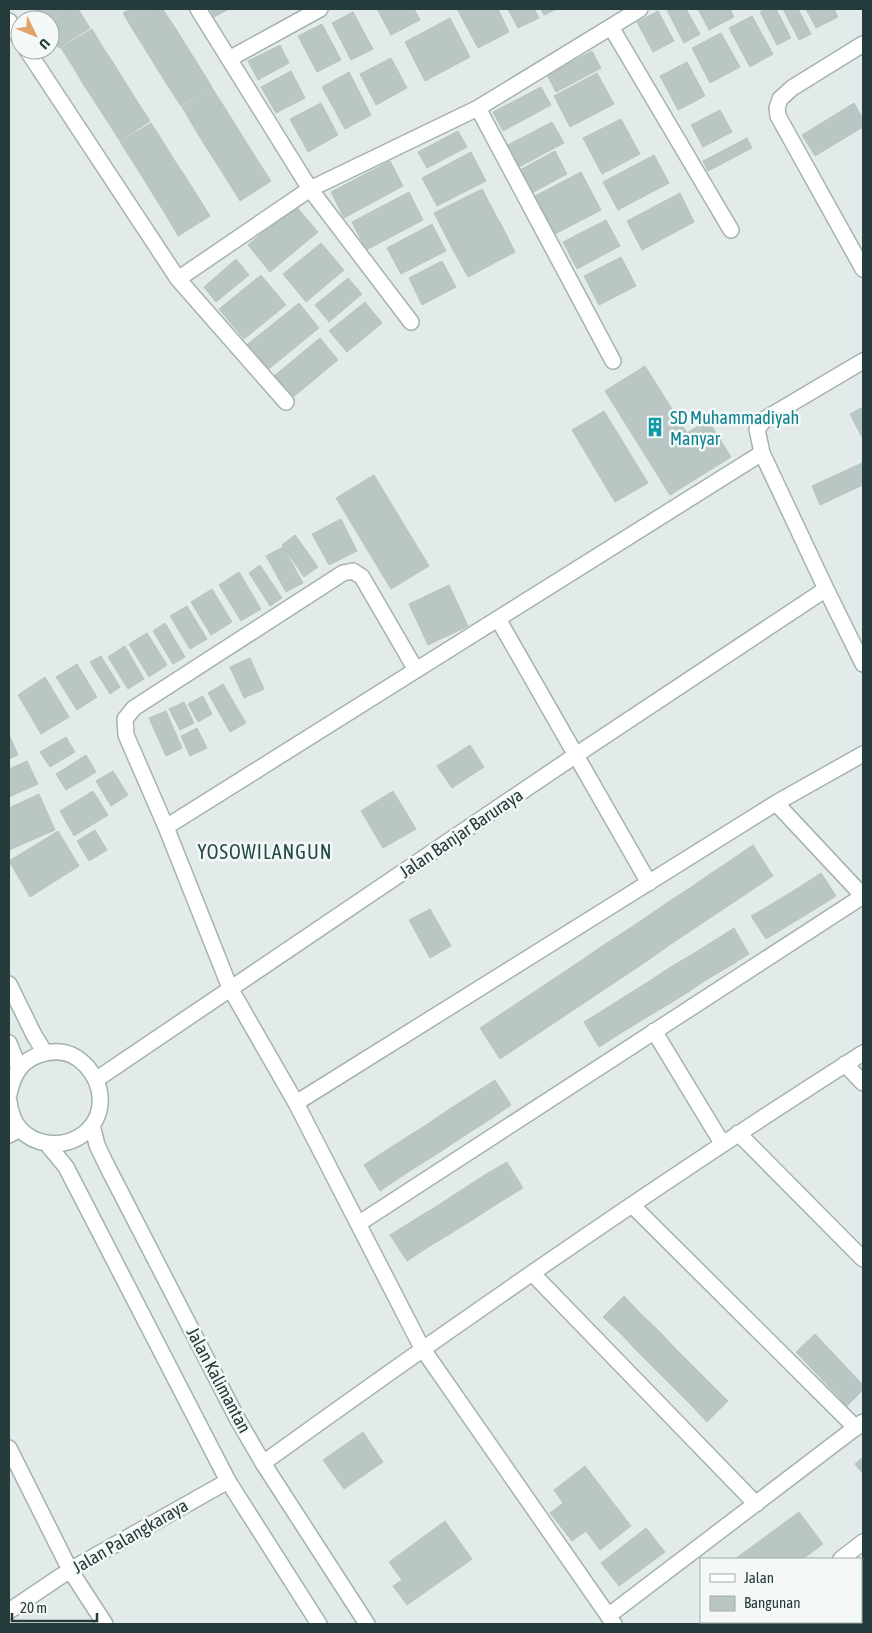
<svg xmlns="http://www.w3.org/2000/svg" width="872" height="1633" font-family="'Asap Condensed',sans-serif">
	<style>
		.building { fill: #b9c6c3; stroke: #b7c4c2 }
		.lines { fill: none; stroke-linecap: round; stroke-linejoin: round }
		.lane-casing { stroke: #a6b2b2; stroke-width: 18 }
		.street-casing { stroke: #a6b2b2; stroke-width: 18 }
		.secondary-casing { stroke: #a0b3b0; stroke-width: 18 }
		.lane { stroke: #fff; stroke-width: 15 }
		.street { stroke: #fff; stroke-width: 15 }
		.secondary { stroke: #fff; stroke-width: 15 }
		.labels { text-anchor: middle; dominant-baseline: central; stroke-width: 5; stroke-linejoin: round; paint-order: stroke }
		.culture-label { font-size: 18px; fill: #0d838f; stroke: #f4f8f7; text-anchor: start }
		.street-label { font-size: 18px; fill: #253a3a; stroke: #f4f8f7 }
		.quarter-label { font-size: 20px; letter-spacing: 1px; fill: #244a49; stroke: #f4f8f7 }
	</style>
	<rect width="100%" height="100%" fill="#e3ebea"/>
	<path class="building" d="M35 9H75L50 25V20H42Z
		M75 9H78L90 28 59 48 50 33V25Z
		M130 9H163L164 11 133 30 123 13Z
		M210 9H229L214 17Z
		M377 9H414L420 20 391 35Z
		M457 9H498L509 32 478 48Z
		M508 9H534L539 18 518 28Z
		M541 9H557L544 15Z
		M669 9H686L700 34 684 43 667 10Z
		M698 9H730L734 17 709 30Z
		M767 9H776L791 38 777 45 760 12Z
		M783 9H798L811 34 799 40Z
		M806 9H834L838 17 816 28Z
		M164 11 176 29 145 49 133 30Z
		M658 11 674 41 653 52 637 22Z
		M353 12 373 49 351 60 332 23Z
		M752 16 773 54 750 67 729 28Z
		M450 18 470 57 425 81 405 42Z
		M322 24 341 60 317 72 298 36Z
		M92 29 102 46 72 65 61 48Z
		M176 29 187 47 156 67 145 49Z
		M721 33 740 67 710 83 692 48Z
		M280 45 289 63 258 80 248 61Z
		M102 46 114 64 83 84 72 65Z
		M187 47 199 66 168 86 156 67Z
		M592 51 601 68 556 92 547 75Z
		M391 58 407 88 376 105 360 74Z
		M687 62 705 96 678 110 660 76Z
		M114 64 125 82 95 102 83 84Z
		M199 66 212 87 181 106 168 86Z
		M291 71 305 98 276 113 261 87Z
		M349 72 371 115 345 129 322 87Z
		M597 73 614 104 570 127 554 96Z
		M125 82 137 101 107 121 95 102Z
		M541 87 551 105 503 131 493 112Z
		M212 88 223 105 192 124 182 107Z
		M137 101 150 121 120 141 107 121Z
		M321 103 338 135 308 152 290 119Z
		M854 103 863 119V127L815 156 802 135Z
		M223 105 235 124 204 144 192 124Z
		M720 110 732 132 703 147 691 125Z
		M621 119 640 154 602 174 583 138Z
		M552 122 564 143 517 168 506 146Z
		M151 123 162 140 131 159 120 142Z
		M235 124 246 142 215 161 204 144Z
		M458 131 467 147 427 168 418 152Z
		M747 138 752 148 708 171 703 161Z
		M162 140 173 158 143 178 131 159Z
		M246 142 258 161 227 180 215 161Z
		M555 151 567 174 528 195 516 172Z
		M471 152 486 181 437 206 422 178Z
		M654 155 669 183 618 210 603 182Z
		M173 158 185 176 154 196 143 178Z
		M258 161 271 181 240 201 227 180Z
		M390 161 403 186 344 218 331 192Z
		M581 172 601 210 555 234 535 196Z
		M185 176 197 195 166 215 154 196Z
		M482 189 500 223 452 248 434 213Z
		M409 192 423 220 366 250 352 222Z
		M680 193 694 222 642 250 627 221Z
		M197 195 210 216 178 236 166 215Z
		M295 205 318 232 270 272 248 245Z
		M606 220 620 246 577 269 563 242Z
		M500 222 515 252 468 277 452 248Z
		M432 224 446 251 401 274 387 248Z
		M321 243 344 270 306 302 283 274Z
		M621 257 636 286 599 305 584 276Z
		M236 259 249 275 216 302 204 287Z
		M442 261 456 287 422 305 409 278Z
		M261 275 286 305 244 339 219 309Z
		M348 278 362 294 329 322 315 305Z
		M365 302 382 323 347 352 329 331Z
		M299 303 319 328 265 372 244 347Z
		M320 338 338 360 292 398 274 376Z
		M645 366 687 433 708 420 731 457 670 495 605 391Z
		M863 407V439L850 414Z
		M604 411 648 483 615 502 572 430Z
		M862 463 863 466V485L820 505 812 486Z
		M374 475 429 566 391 589 336 498Z
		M341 519 357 551 329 565 312 534Z
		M295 535 318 567 304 577 282 545Z
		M283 547 303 583 286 592 266 556Z
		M260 565 282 598 270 606 249 573Z
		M239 572 261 609 241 621 219 585Z
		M449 585 468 626 428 645 409 604Z
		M212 589 232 622 211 635 191 602Z
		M187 606 207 639 190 649 170 616Z
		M165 623 185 657 173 664 153 631Z
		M147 633 167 665 149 677 129 644Z
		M125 646 144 679 128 689 108 657Z
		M101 656 120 687 110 694 90 662Z
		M250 658 264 689 244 698 230 667Z
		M77 664 97 697 77 710 56 677Z
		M45 677 69 717 41 734 18 695Z
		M223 684 246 723 230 732 208 693Z
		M203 696 212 714 198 722 188 704Z
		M184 702 194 723 180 730 169 709Z
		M166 711 182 748 166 756 149 718Z
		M197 728 207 748 190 756 181 736Z
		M9 735 18 755 9 759Z
		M66 737 75 752 50 767 40 752Z
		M470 745 484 767 452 788 437 766Z
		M86 755 96 772 66 790 56 774Z
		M27 761 38 784 9 797V769Z
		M113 771 128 795 111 806 96 781Z
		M93 791 108 815 74 836 60 811Z
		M393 791 416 829 383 848 361 811Z
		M39 794 55 830 9 850V808Z
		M95 830 107 850 89 861 77 841Z
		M58 831 79 866 30 897 9 861Z
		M753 845 773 876 752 890 731 860Z
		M731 860 752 890 731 904 710 874Z
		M821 873 836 896 812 911 798 888Z
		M710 874 731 904 710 918 690 888Z
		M690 888 710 918 689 932 668 902Z
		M798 888 812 911 789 925 775 902Z
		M668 902 689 932 668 946 648 916Z
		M775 902 789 925 766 939 751 916Z
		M430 909 451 946 430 958 409 920Z
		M648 916 668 946 647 961 627 930Z
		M734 928 749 954 728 967 712 942Z
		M627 930 647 961 626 975 605 944Z
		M712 942 728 967 706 980 691 955Z
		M605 944 626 975 605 989 585 958Z
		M691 955 706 980 685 994 669 968Z
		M585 958 605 989 584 1003 564 972Z
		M669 968 685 994 664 1007 648 982Z
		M564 972 584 1003 563 1017 543 986Z
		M648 982 664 1007 642 1020 627 995Z
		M543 986 563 1017 542 1031 522 1000Z
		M627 995 642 1020 621 1033 605 1009Z
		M522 1000 542 1031 521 1045 501 1014Z
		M605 1009 621 1033 599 1047 584 1022Z
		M501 1014 521 1045 500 1059 480 1028Z
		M495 1080 511 1105 489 1120 473 1094Z
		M473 1094 489 1120 467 1134 451 1108Z
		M451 1108 467 1134 446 1148 429 1123Z
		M429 1123 446 1148 424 1162 407 1137Z
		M407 1137 424 1162 402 1176 385 1151Z
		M385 1151 402 1176 380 1191 364 1165Z
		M507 1162 523 1188 500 1202 483 1176Z
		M483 1176 500 1202 477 1217 460 1191Z
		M460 1191 477 1217 453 1232 437 1206Z
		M437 1206 453 1232 430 1246 414 1220Z
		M414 1220 430 1246 407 1261 390 1235Z
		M624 1296 641 1314 621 1334 603 1317Z
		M641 1314 659 1331 638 1352 621 1334Z
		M659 1331 676 1349 655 1369 638 1352Z
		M815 1334 863 1385V1390L847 1406 796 1352Z
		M676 1349 693 1366 673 1387 655 1369Z
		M693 1366 711 1384 690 1404 673 1387Z
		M711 1384 728 1401 707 1422 690 1404Z
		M363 1432 383 1462 344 1489 323 1460Z
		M863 1457V1474L855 1464Z
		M585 1466 631 1526 600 1550 586 1531 572 1541 550 1513 563 1503 554 1490Z
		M799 1512 823 1544 803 1559H735Z
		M445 1521 472 1559 407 1605 393 1586 402 1580 389 1562Z
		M646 1528 665 1552 619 1586 601 1563Z"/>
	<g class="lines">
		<defs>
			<path id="lane" d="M841 1559 863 1542
				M772 1622 781 1624
				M729 1624 734 1622"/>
			<path id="street" d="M198 9 310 189 411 322
				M9 21 20 39
				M611 27 731 230
				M863 44 792 88 780 99 777 108 778 116 863 269
				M27 50 178 279 286 402
				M229 59 320 9
				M478 108 613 361
				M178 279 310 189 478 108 640 9
				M863 361 765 419 757 429 762 453 826 589 863 664
				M498 619 649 883
				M416 670 362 577 353 571 343 573 134 708 125 719 126 735 166 827 230 988 296 1103 422 1348 614 1624
				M776 803 863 896
				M166 827 762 453
				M654 1031 722 1143
				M845 1064 863 1083
				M97 1079 576 755 826 589
				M296 1103 776 803 863 754
				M738 1133 863 1259
				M9 1135 20 1129
				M632 1205 856 1428
				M358 1224 863 896
				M532 1273 756 1504
				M9 1448 70 1570 105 1624
				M263 1463C460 1321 659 1183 863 1053
				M9 1611 70 1570 228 1481
				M608 1616 863 1422"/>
			<path id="secondary" d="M9 984 34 1035 45 1053
				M9 1043 19 1068
				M9 1094C11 1085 13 1077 19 1069 31 1053 59 1046 77 1058 105 1077 110 1118 79 1137 61 1148 34 1145 20 1129 13 1121 10 1110 9 1101
				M92 1125 97 1145 107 1166 238 1420 263 1463 367 1624
				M47 1144 66 1167 228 1481 319 1624"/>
		</defs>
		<use href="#lane" class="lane-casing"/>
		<use href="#street" class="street-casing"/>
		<use href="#secondary" class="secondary-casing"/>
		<use href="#lane" class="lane"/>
		<use href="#street" class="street"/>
		<use href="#secondary" class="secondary"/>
	</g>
	<defs>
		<symbol id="building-bare" viewBox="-9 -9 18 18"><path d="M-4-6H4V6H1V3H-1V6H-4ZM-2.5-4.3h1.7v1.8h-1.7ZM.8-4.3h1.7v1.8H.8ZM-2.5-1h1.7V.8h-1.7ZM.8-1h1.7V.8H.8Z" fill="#0f9aa8" stroke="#f4f8f7" stroke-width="2.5" paint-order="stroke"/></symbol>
	</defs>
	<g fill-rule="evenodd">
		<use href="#building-bare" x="641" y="413" width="28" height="28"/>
	</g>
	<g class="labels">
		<g class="culture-label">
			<text x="670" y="417">SD Muhammadiyah<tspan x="670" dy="21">Manyar</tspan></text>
		</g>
		<g class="street-label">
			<text transform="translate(461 833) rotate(-34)">Jalan Banjar Baruraya</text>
			<text transform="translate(219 1380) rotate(62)">Jalan Kalimantan</text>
			<text transform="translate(130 1536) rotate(-30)">Jalan Palangkaraya</text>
		</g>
		<g class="quarter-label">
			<text x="265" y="851">YOSOWILANGUN</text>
		</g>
	</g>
	<rect width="872" height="1633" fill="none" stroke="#253a3a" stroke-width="20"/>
	<rect x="700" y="1558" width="162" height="65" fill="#f4f8f7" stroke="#a1acab"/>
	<rect x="710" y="1574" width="25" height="8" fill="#ffffff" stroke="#a1acab"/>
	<text x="744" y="1583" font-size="15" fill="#253a3a">Jalan</text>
	<rect x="710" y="1596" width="25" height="15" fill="#b9c6c3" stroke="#a1acab"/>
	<text x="744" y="1608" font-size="15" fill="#253a3a">Bangunan</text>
	<g transform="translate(35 35) rotate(133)"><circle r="24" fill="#f4f8f7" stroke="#a1acab"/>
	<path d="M0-4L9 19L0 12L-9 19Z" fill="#e1a36c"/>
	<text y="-8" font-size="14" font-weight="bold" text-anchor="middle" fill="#253a3a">U</text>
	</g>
	<path d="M12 1613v8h85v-8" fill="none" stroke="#253a3a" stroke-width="2.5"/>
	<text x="20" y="1613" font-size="15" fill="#253a3a" stroke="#f4f8f7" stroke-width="4" paint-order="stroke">20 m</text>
</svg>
